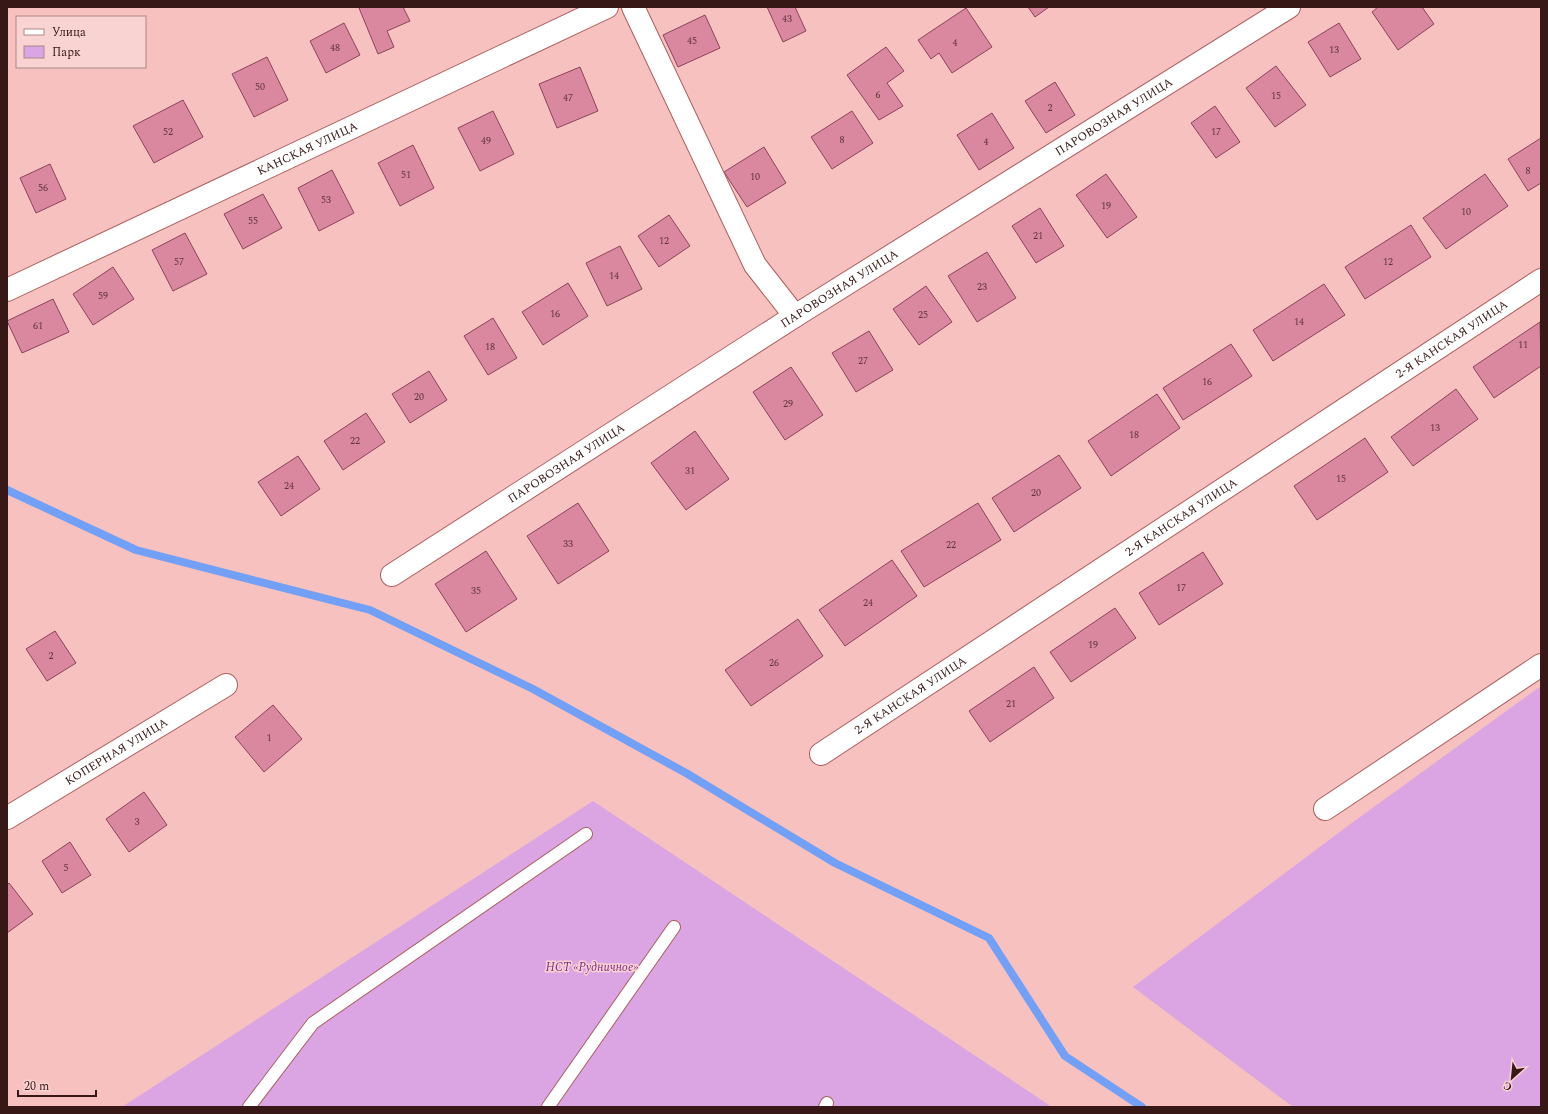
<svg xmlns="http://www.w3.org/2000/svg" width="1548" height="1114" font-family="Spectral,serif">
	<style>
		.green { fill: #dba5e3 }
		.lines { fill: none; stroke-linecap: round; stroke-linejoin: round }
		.stream { stroke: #71a0f6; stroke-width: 8 }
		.building { fill: #d9889f; stroke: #8c435a }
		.service-casing { stroke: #ad5f5d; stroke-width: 14 }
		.minor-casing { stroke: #ad5f5d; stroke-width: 24 }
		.service { stroke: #fff; stroke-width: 12 }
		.minor { stroke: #fff; stroke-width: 22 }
		.labels { text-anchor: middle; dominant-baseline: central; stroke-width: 3; stroke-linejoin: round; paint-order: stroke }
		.number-label { font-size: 10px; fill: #603439 }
		.street-label { font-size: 12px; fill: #371817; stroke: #f8d3d1 }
		.park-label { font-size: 12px; font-style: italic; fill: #7d298a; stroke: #f8d3d1 }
	</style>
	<rect width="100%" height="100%" fill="#f6c1bf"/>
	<path class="green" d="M1541 686V1107H1293L1133 987 1349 825Z
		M593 801 1052 1107H122Z"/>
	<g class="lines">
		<path class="stream" d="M7 490 136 550 370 610 533 689 686 773 835 863 989 938 1065 1056 1142 1107"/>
	</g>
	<path class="building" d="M362 7H403L410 21 387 31 394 47 378 54 359 8Z
		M767 7H795L806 31 783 42Z
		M1028 7H1049L1035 17Z
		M1378 7H1422L1434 24 1398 50 1372 12Z
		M966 8 992 47 952 73 939 53 931 59 918 40Z
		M705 15 720 48 678 67 663 35Z
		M344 23 360 55 326 73 310 41Z
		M1339 23 1361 59 1330 77 1308 42Z
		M886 47 904 71 887 83 903 106 879 120 847 75Z
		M267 57 288 100 254 117 232 74Z
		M1276 66 1306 105 1275 127 1246 88Z
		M580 67 598 111 557 128 539 84Z
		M1055 82 1075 115 1046 133 1025 101Z
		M183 100 203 137 154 163 133 126Z
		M1215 106 1240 142 1216 158 1191 123Z
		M493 111 514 154 480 171 458 128Z
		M852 111 873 143 832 169 811 137Z
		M992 113 1014 148 979 170 957 135Z
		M1541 138V183L1528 191 1508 159Z
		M413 145 434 188 400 206 378 163Z
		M764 147 786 183 747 207 724 172Z
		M50 164 66 199 36 213 20 178Z
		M332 170 354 213 319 231 298 188Z
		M1106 174 1137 217 1107 238 1076 195Z
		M1485 174 1508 206 1446 249 1423 218Z
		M263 194 282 228 243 249 224 214Z
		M1040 208 1064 246 1036 263 1012 226Z
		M669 215 690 246 659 267 638 236Z
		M1411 225 1431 257 1365 299 1345 267Z
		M185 233 207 274 173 291 152 250Z
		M620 246 642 289 607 306 586 263Z
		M987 252 1016 298 977 322 948 276Z
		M113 267 134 299 93 325 73 294Z
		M568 283 588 316 543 345 522 312Z
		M1324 284 1345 315 1273 361 1253 330Z
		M926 286 952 322 919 345 893 309Z
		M53 299 69 332 22 353 7 321Z
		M493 318 517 358 488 375 464 336Z
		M1540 322 1541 366 1494 398 1473 367Z
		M869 331 893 370 856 392 832 353Z
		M1231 344 1252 376 1183 420 1163 388Z
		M791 367 823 415 785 440 753 392Z
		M429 371 447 400 410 423 392 394Z
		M1456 389 1478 419 1413 466 1391 437Z
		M1157 394 1180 428 1111 476 1088 441Z
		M366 413 385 442 343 470 324 441Z
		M695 431 729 479 686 510 651 463Z
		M1365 438 1388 472 1317 520 1294 486Z
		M1059 455 1081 488 1014 532 992 498Z
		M298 456 320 489 281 516 258 482Z
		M578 503 609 551 558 584 527 536Z
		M978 503 1001 540 924 587 901 551Z
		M486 551 517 599 466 632 435 584Z
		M1203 552 1223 584 1159 625 1139 593Z
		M892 560 917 596 845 646 819 610Z
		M1115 608 1136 638 1071 682 1050 652Z
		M798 619 823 656 751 706 725 670Z
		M55 631 76 663 47 681 26 649Z
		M1034 667 1054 698 990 742 969 711Z
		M273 705 302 739 264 772 235 737Z
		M144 792 167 825 129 852 106 819Z
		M70 842 91 875 62 893 42 861Z
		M9 883 33 914 7 933V885Z"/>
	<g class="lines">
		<defs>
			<path id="service" d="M249 1107 313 1023 586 834
				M548 1107 674 927
				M825 1107 827 1103"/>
			<g id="minor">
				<path d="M633 7 755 265 795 316"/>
				<path id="s1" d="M7 290 607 7"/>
				<path id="s2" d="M392 575 795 316 1289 7"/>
				<path id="s3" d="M821 754 1541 280"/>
				<path d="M1325 809 1541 665"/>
				<path id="s4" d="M7 818 226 685"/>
			</g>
		</defs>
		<use href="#service" class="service-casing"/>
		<use href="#minor" class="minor-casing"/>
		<use href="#service" class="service"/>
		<use href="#minor" class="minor"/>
	</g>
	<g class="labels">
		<g class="number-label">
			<text x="787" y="19">43</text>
			<text x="692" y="41">45</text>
			<text x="955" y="43">4</text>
			<text x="335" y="48">48</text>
			<text x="1334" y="50">13</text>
			<text x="260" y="87">50</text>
			<text x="878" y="95">6</text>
			<text x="1276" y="96">15</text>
			<text x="568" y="98">47</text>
			<text x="1050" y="108">2</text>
			<text x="168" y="132">52</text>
			<text x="1216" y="132">17</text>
			<text x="842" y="140">8</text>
			<text x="486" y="141">49</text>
			<text x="986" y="142">4</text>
			<text x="1528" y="171">8</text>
			<text x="406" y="175">51</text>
			<text x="755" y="177">10</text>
			<text x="43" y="188">56</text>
			<text x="326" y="200">53</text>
			<text x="1106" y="206">19</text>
			<text x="1466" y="212">10</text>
			<text x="253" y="221">55</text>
			<text x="1038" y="236">21</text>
			<text x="664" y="241">12</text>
			<text x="179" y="262">57</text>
			<text x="1388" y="262">12</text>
			<text x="614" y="276">14</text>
			<text x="982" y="287">23</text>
			<text x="103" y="296">59</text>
			<text x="555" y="314">16</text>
			<text x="923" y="315">25</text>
			<text x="1299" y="322">14</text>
			<text x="38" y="326">61</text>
			<text x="1523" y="345">11</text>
			<text x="490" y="347">18</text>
			<text x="863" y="361">27</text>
			<text x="1207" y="382">16</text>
			<text x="419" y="397">20</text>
			<text x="788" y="404">29</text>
			<text x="1435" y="428">13</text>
			<text x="1134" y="435">18</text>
			<text x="355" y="441">22</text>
			<text x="690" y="471">31</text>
			<text x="1341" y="479">15</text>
			<text x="289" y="486">24</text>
			<text x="1036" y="493">20</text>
			<text x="568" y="544">33</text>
			<text x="951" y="545">22</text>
			<text x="1181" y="588">17</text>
			<text x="476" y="591">35</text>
			<text x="868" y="603">24</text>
			<text x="1093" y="645">19</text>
			<text x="51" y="656">2</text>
			<text x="774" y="663">26</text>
			<text x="1011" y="704">21</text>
			<text x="269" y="738">1</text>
			<text x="137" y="822">3</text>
			<text x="66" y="868">5</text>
		</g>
		<g class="street-label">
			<text stroke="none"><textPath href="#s2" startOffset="855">ПАРОВОЗНАЯ УЛИЦА</textPath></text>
			<text stroke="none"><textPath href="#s1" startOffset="332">КАНСКАЯ УЛИЦА</textPath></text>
			<text stroke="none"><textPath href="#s2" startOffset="531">ПАРОВОЗНАЯ УЛИЦА</textPath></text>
			<text stroke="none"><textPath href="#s3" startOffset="755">2-Я КАНСКАЯ УЛИЦА</textPath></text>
			<text stroke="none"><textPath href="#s2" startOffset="207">ПАРОВОЗНАЯ УЛИЦА</textPath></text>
			<text stroke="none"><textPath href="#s3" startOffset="431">2-Я КАНСКАЯ УЛИЦА</textPath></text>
			<text stroke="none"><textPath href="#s3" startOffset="107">2-Я КАНСКАЯ УЛИЦА</textPath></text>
			<text stroke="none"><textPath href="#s4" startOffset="128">КОПЕРНАЯ УЛИЦА</textPath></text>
		</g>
		<g class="park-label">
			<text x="592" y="967">НСТ «Рудничное»</text>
		</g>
	</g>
	<rect width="1548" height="1114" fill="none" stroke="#371817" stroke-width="16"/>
	<rect x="16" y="16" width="130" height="52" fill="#f8d3d1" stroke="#ab8887"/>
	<rect x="24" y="29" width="20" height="6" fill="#ffffff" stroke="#ab8887"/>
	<text x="52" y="36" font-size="12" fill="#371817">Улица</text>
	<rect x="24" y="46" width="20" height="12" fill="#dba5e3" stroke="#ab8887"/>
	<text x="52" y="56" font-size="12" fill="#371817">Парк</text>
	<g transform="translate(1512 1078) rotate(207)" stroke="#f8d3d1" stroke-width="3" paint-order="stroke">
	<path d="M0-3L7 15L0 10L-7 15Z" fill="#371817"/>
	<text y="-6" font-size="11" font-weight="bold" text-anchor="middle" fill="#371817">С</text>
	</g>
	<path d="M18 1090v6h78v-6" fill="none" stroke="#371817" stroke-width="2"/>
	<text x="24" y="1090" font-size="12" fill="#371817" stroke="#f8d3d1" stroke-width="3" paint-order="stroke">20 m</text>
</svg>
